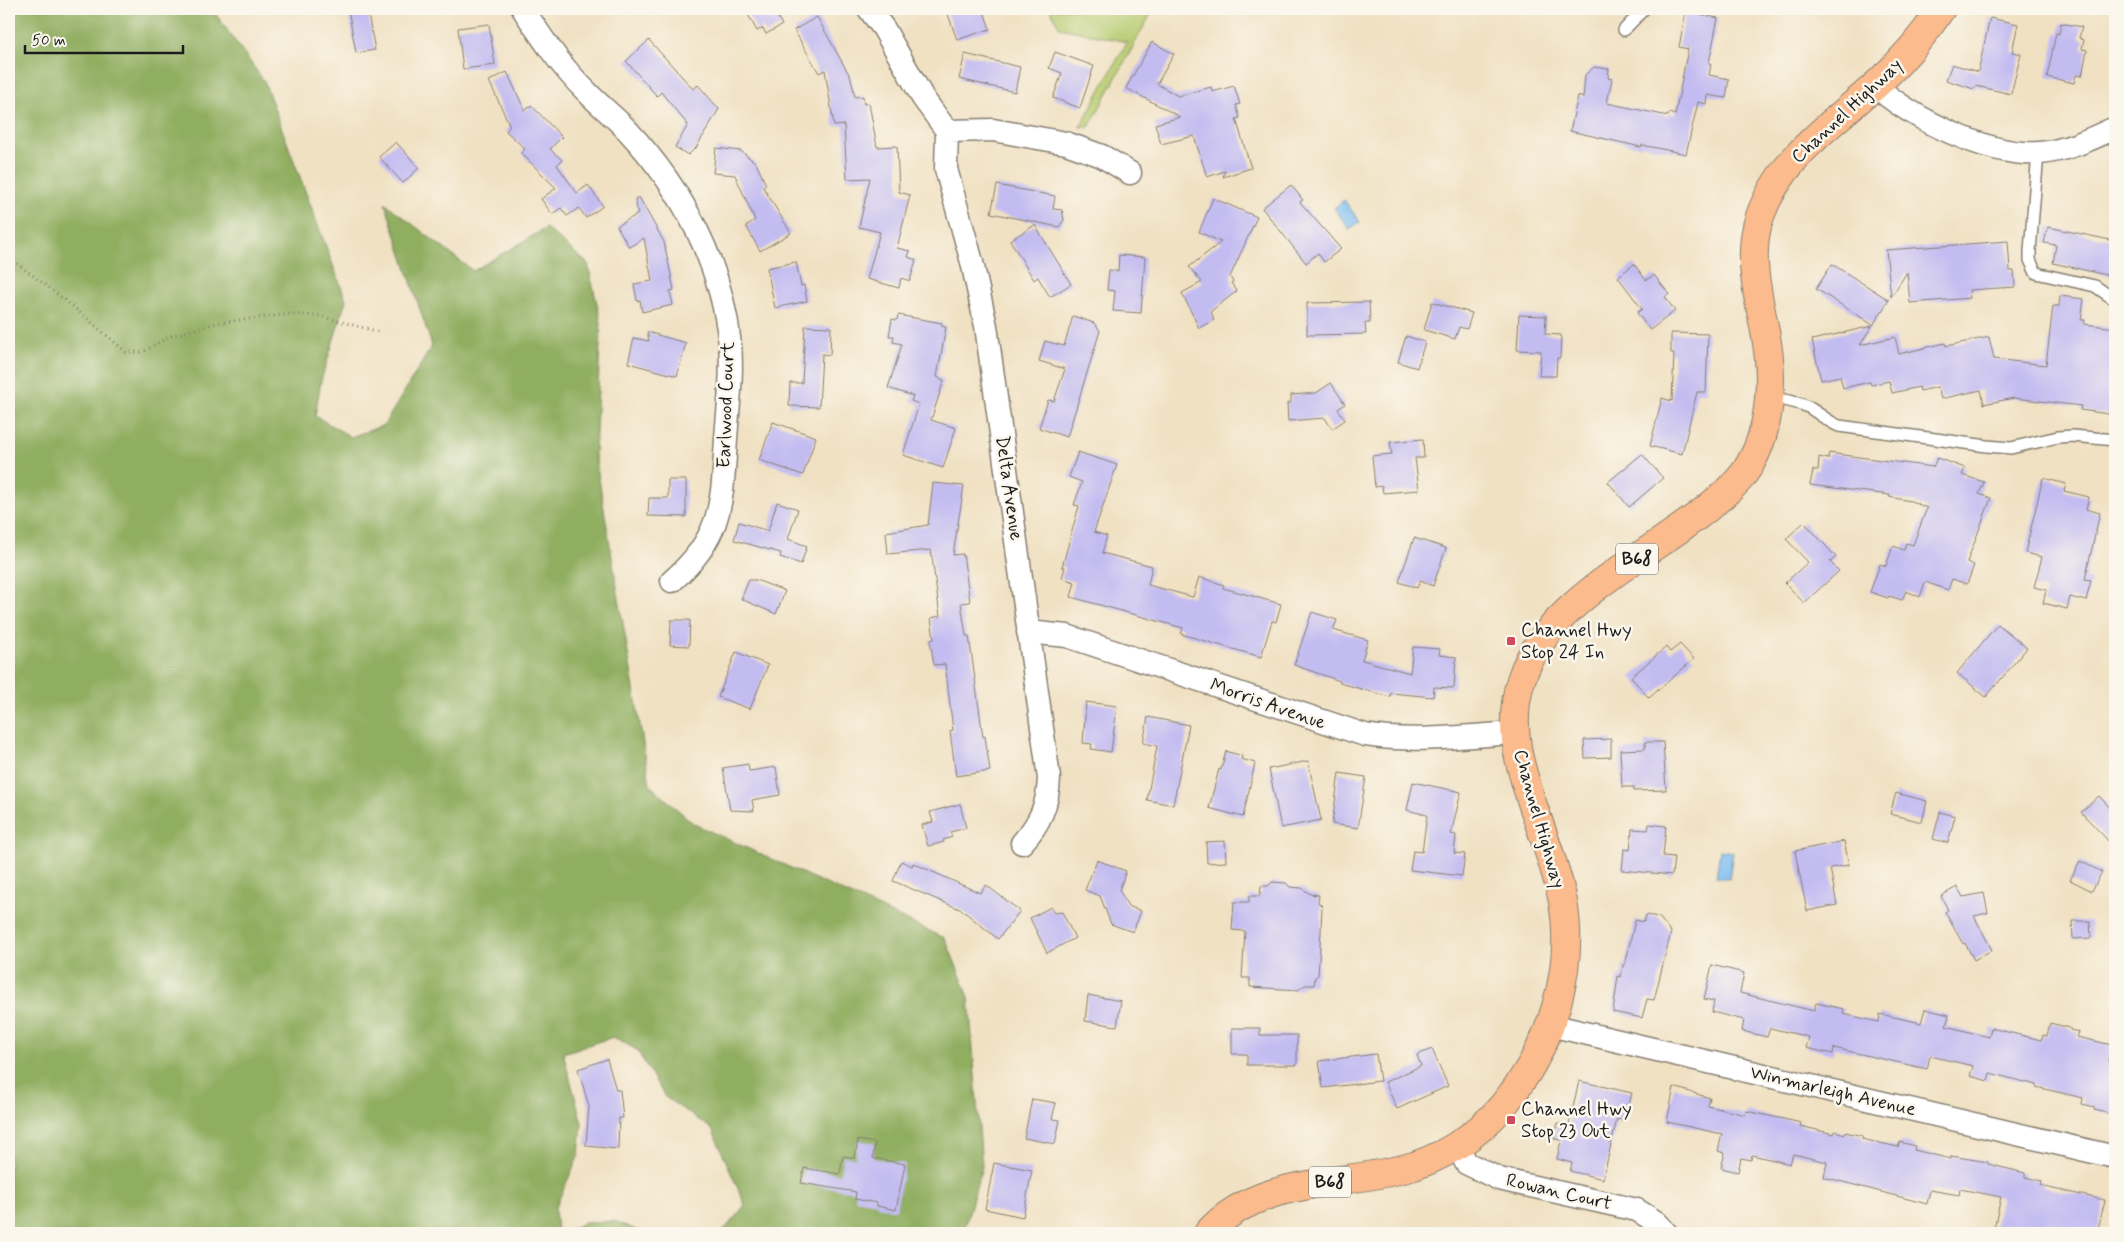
<svg xmlns="http://www.w3.org/2000/svg" width="2124" height="1242" font-family="Mynerve,sans-serif">
	<style>
		.green { fill: #b6ca6e; stroke: #697345 }
		.forest { fill: #90ae61; stroke: #56653e }
		.water { fill: #7dbcf1; stroke: #4c6c86 }
		.building { fill: #c3bcf1 }
		.lines { fill: none; stroke-linecap: round; stroke-linejoin: round }
		.service-casing { stroke: #867e70; stroke-width: 14 }
		.minor-casing { stroke: #867e70; stroke-width: 25 }
		.primary-casing { stroke: #867e70; stroke-width: 30 }
		.path { stroke: #867e70; stroke-width: 3; stroke-dasharray: 1 4; stroke-linecap: butt }
		.service { stroke: #fff; stroke-width: 11 }
		.minor { stroke: #fff; stroke-width: 22 }
		.primary { stroke: #fbbb8c; stroke-width: 28 }
		.poi-dot { fill: #d1495b; stroke: #fbf7ec; stroke-width: 2 }
		.labels { text-anchor: middle; dominant-baseline: central; stroke-width: 5; stroke-linejoin: round; paint-order: stroke }
		.shield { fill: #fbf7ec; stroke: #5f5e5a; stroke-width: 1 }
		.shield-label { font-size: 18px; font-weight: bold; fill: #1c1c1c }
		.street-label { font-size: 19px; fill: #1c1c1c; stroke: #fbf7ec }
		.poi-label { font-size: 19px; fill: #1c1c1c; stroke: #fbf7ec; text-anchor: start }
	</style>
	<rect width="100%" height="100%" fill="#fbf7ec"/>
	<filter id="ink" filterUnits="userSpaceOnUse"><feTurbulence type="fractalNoise" baseFrequency=".02" numOctaves="2"/><feDisplacementMap in="SourceGraphic" scale="10" xChannelSelector="R" yChannelSelector="G"/><feConvolveMatrix kernelMatrix="1 2 1 2 8 2 1 2 1" color-interpolation-filters="sRGB"/></filter>
	<filter id="wash" filterUnits="userSpaceOnUse"><feTurbulence type="fractalNoise" baseFrequency=".0096" numOctaves="4" result="noise"/><feDisplacementMap in="SourceGraphic" scale="20" xChannelSelector="R" yChannelSelector="G"/><feGaussianBlur stdDeviation="1.12" result="paint"/><feColorMatrix in="noise" values="0 0 0 0 0 0 0 0 0 0 0 0 0 0 0 0 0 1.4 0 .05"/><feComposite in="paint" operator="in"/></filter>
	<g filter="url(#wash)">
		<rect width="100%" height="100%" fill="#f0e1c3"/>
		<path class="green" d="M1050 9H1152L1153 10 1089 127H1080L1127 42 1060 28Z"/>
		<path class="forest" d="M9 9H212L264 81 346 300 321 381 315 416 351 437 384 425 432 346 385 203 473 271 546 228 588 264 601 322 595 455 650 785 694 824 945 938 969 997 982 1167 963 1233H718L724 1230 745 1205 712 1129 665 1097 637 1050 613 1037 563 1053 582 1123 579 1155 555 1208 557 1233H9Z
			M614 1221 644 1233H563L583 1223Z"/>
		<path class="water" d="M1344 200 1360 222 1349 229 1334 208Z
			M1720 850 1733 852 1729 879 1716 877Z"/>
		<g id="blocks">
			<path class="building" d="M348 9H367L375 50 356 53Z
				M745 9H773L782 25 766 34 763 28 757 31Z
				M961 9H983L990 29 957 40 948 14Z
				M1686 11 1718 18 1709 63 1711 64 1709 75 1729 79 1726 98 1707 95 1706 104 1698 102 1686 154 1642 145 1641 147 1570 131 1578 96 1583 98 1585 75 1594 67 1609 69 1608 78 1612 79 1607 103 1668 116 1669 113 1675 115 1688 49 1679 47Z
				M817 17 851 78 855 97 863 96 864 104 869 103 877 147 897 146 899 192 910 195 897 248 910 251 908 257 916 260 910 281 901 278 899 288 867 279 880 232 859 227 870 178 847 179 844 125 834 126 825 70 819 73 794 30Z
				M1990 18 2018 24 2012 52 2021 54 2011 94 1976 86 1974 89 1946 80 1952 64 1978 72Z
				M2061 23 2082 27 2079 38 2084 40 2082 49 2087 50 2082 76 2076 75 2074 83 2047 77 2056 33 2059 34Z
				M489 24 495 65 463 69 458 28Z
				M649 40 693 89 698 85 719 109 696 148 688 155 675 147 688 125 661 92 657 96 626 61Z
				M1152 42 1174 54 1157 84 1178 96 1211 87 1212 92 1234 86 1240 104 1236 105 1240 118 1236 119 1251 168 1223 177 1225 171 1207 177 1194 136 1161 144 1155 124 1180 117 1126 88Z
				M1055 52 1094 66 1080 108 1053 98 1062 73 1049 68Z
				M965 54 1020 67 1015 92 959 79Z
				M507 72 525 111 531 105 562 137 550 149 562 160 557 165 577 193 588 185 603 206 586 218 579 208 567 216 561 208 552 214 541 199 556 188 521 153 525 149 506 131 510 126 489 81Z
				M396 142 419 168 403 183 379 157Z
				M716 148 741 151 756 163 766 185 763 187 791 233 760 251 746 226 755 220 735 175 713 173Z
				M997 185 1055 196 1053 209 1062 210 1064 220 1059 227 991 213Z
				M1291 185 1303 200 1300 202 1341 249 1324 262 1318 253 1306 263 1262 208Z
				M639 197 664 242 674 290 670 291 673 305 642 312 640 300 637 301 634 284 652 281 644 238 629 247 617 226 638 214 635 199Z
				M1213 198 1257 217 1230 277 1233 282 1231 283 1237 291 1211 311 1214 320 1199 328 1182 293 1202 282 1189 267 1221 242 1199 232Z
				M1035 225 1071 284 1050 297 1038 277 1034 280 1010 240Z
				M2048 227 2115 241V277L2053 263 2056 245 2044 243Z
				M2008 241 2010 271H2014L2015 287 1969 290 1970 298 1910 303 1907 272 1891 297 1886 250Z
				M1119 255 1145 257 1141 313 1113 311 1115 291 1107 290 1109 270 1118 271Z
				M796 262 801 286 804 285 807 301 775 308 767 268Z
				M1634 264 1646 280 1654 275 1669 294 1665 297 1675 311 1650 330 1637 313 1642 309 1618 277Z
				M1832 264 1889 300 1873 325 1816 289Z
				M2060 296 2084 299 2081 320H2085L2084 324 2115 328V415L2080 410 2081 406 2014 398 1984 404 1981 390 1941 399 1938 387 1920 391 1919 387 1892 393 1889 381 1871 385 1870 382 1843 388 1840 376 1821 380 1812 340 1872 326 1860 345 1895 337 1899 354 1945 343 1946 346 1989 337 1994 359 2046 365 2053 306H2059Z
				M1369 302 1370 323H1365L1366 334 1307 335V303Z
				M1432 302 1472 313 1467 329 1459 327 1455 339 1424 330Z
				M898 315 942 323V326L946 327 937 377 944 380 931 420 956 428 943 468 903 455 919 404 911 401 913 396 888 388 902 344 893 342 894 336H889L892 319 897 320Z
				M1519 315 1546 316 1545 334 1561 335 1560 358H1557L1556 376H1539L1541 351 1517 350Z
				M1073 316 1094 323 1100 331 1067 437 1039 428 1048 400 1054 401 1065 369 1039 361 1045 341 1064 346Z
				M805 326 831 327 830 355 822 354 819 407 789 406 790 383H802Z
				M647 332 686 343 677 376 628 363 634 338 649 341Z
				M1671 333 1708 334 1706 392H1697L1682 454 1650 446 1662 398 1672 401 1674 353H1671Z
				M1406 336 1425 342 1417 368 1398 362Z
				M1331 383 1345 404 1338 409 1345 420 1332 429 1325 418 1288 421 1287 403H1291V395L1316 393Z
				M773 422 816 437 803 475 759 460Z
				M1423 439 1424 458H1415L1419 490 1383 493 1382 486 1375 487 1372 456 1392 454 1390 442Z
				M1078 452 1117 465 1094 532 1107 536 1102 553 1152 566 1148 585 1193 597 1199 577 1224 585 1223 588 1281 604 1276 622 1272 621 1261 657 1181 634 1183 628 1071 597 1075 582 1062 578 1065 567H1062L1079 506 1074 505 1082 482 1069 477Z
				M1829 453 1933 467 1937 458 1965 468 1962 475 1984 482 1979 494 1991 498 1967 562 1974 565 1967 584 1952 579 1948 590 1925 582 1920 597 1906 591 1902 600 1889 596 1888 598 1870 592 1880 564 1886 566 1893 546 1904 550 1906 543 1913 545 1927 508 1911 501 1889 497 1890 495 1810 485 1813 470H1818L1819 457 1828 459Z
				M1642 454 1663 478 1629 507 1608 482Z
				M2043 478 2066 484 2064 491 2089 497 2086 509 2100 513 2085 579 2091 580 2086 601 2070 597 2067 609 2043 603 2046 590 2034 587 2042 557 2025 553Z
				M668 480H686V517L648 516 649 498H668Z
				M933 483 964 486 953 555 963 554 970 602 961 603 966 636H969L983 737 985 736 990 771 956 776 950 731 953 730 945 664 934 665 930 640 934 639 931 618 940 616 931 550 888 554 886 532 928 525Z
				M777 502 798 509 788 539 807 546 801 564 780 557 781 553 734 540 739 522 768 531Z
				M1804 522 1836 557 1830 562 1839 571 1804 603 1785 583 1808 562 1786 539Z
				M1414 538 1446 548 1433 586 1420 581 1417 588 1399 582Z
				M749 580H756L785 591 776 614 741 599Z
				M1312 612 1337 620 1333 630 1368 640 1362 660 1410 673 1413 647 1440 649 1439 655 1456 657 1454 688 1434 687 1433 697 1391 693 1390 697 1340 683V681L1294 665Z
				M671 620H690L689 646 670 645Z
				M1998 624 2027 648 1986 697 1957 673Z
				M1680 644 1694 659 1649 698 1631 677 1666 647 1670 652Z
				M736 652 768 665 750 709 718 697Z
				M1086 702 1117 706 1111 752 1091 749 1092 744 1083 743Z
				M1148 717 1189 725 1173 805 1147 800 1157 746 1143 743Z
				M1611 739V757L1585 758 1584 740Z
				M1645 742H1663L1666 790 1634 791V787H1622L1620 750 1645 749Z
				M1226 751 1242 756 1241 759 1255 763 1243 817 1209 808 1219 769 1221 770Z
				M1308 761 1321 820 1281 828 1269 769Z
				M748 764 749 771 776 767 780 795 752 800 754 811 730 810 723 768Z
				M1339 773 1366 777 1358 828 1332 824Z
				M1413 782 1461 792 1451 834 1456 835 1454 853 1465 854 1462 876 1410 870 1413 851 1422 852 1427 815 1407 810Z
				M1896 793 1927 801 1922 822 1890 814Z
				M2099 796 2115 813V848L2081 812Z
				M960 804 966 828 950 832 952 837 943 840 944 842 928 846 922 825 933 822 930 812Z
				M1940 812 1955 816 1948 843 1933 839Z
				M1649 824 1666 826 1663 856 1674 857 1672 875 1622 870 1624 849 1630 850 1632 829 1648 830Z
				M1225 841 1226 862 1207 863 1206 842Z
				M1844 841 1849 865 1830 868 1837 905 1807 911 1795 851Z
				M1097 860 1126 871 1119 890 1128 906 1141 911 1133 932 1111 924 1100 896 1085 890Z
				M901 861 912 866 913 863 980 893 986 885 1020 911 998 939 962 910 893 881Z
				M2080 861 2102 872 2092 891 2070 880Z
				M1272 882 1286 883 1290 887 1302 888 1310 894 1319 895 1318 902 1322 906 1321 931 1318 975 1315 977 1314 985H1305L1298 990 1250 987V978H1242L1245 931 1232 930 1234 902H1249V896H1260L1261 886H1268Z
				M1957 887 1963 897 1984 893 1988 913 1974 916 1992 950 1974 960 1965 943 1963 944 1945 912 1948 910 1941 896Z
				M1051 907 1054 913 1062 912 1075 938 1047 953 1030 918Z
				M1646 915 1659 917 1671 932 1654 1000 1647 999 1642 1018 1613 1012 1618 976 1621 977 1623 965H1625L1635 920 1644 922Z
				M2072 921H2090L2091 938 2073 939Z
				M1712 965 1744 973 1740 993 1814 1011 1816 1003 1844 1009 1843 1014 1879 1022 1880 1014 1921 1023 1925 1009 1949 1015 1946 1026 1989 1037 1991 1028 2041 1040 2043 1035 2047 1036 2050 1023 2070 1028V1030L2079 1032 2077 1037 2112 1045 2108 1061 2115 1063V1115L2094 1110 2095 1107 2082 1104 2083 1098 2036 1087V1085L1990 1073 1988 1081 1970 1076 1973 1066 1930 1056 1927 1069 1834 1048 1833 1054 1806 1048 1809 1037 1770 1028 1767 1037 1742 1031 1744 1020 1712 1012 1714 1001 1704 999Z
				M1088 995 1121 1001 1117 1026 1085 1021Z
				M1232 1028H1260V1035H1297V1065H1247V1054H1232Z
				M1432 1049 1448 1086 1397 1109 1385 1082 1421 1066 1417 1055Z
				M1376 1054 1380 1081 1323 1088 1319 1061Z
				M607 1059 616 1090H620L623 1118H619L618 1149 586 1146 589 1106 578 1069Z
				M1579 1081 1632 1093 1625 1121 1617 1119 1603 1179 1570 1171 1572 1163 1557 1159 1561 1140 1554 1139 1558 1123 1569 1125Z
				M1674 1087 1710 1098 1708 1106 1745 1115 1746 1111 1784 1119 1801 1123 1800 1126 1834 1134 1835 1131 1845 1134V1132L1863 1136 1862 1139 1898 1147 1900 1142 1915 1146 1914 1150 1951 1159V1156L1988 1162V1164L2025 1173V1177L2042 1181 2041 1185 2049 1188 2105 1200 2097 1233H1993L2001 1197 1960 1189 1959 1195 1930 1190 1927 1204 1824 1177 1827 1162 1793 1154 1790 1164 1752 1155 1751 1160 1741 1158 1738 1172 1721 1168 1725 1153 1718 1151 1722 1134 1667 1122Z
				M1032 1099 1056 1103 1052 1119 1060 1120 1055 1144 1024 1138Z
				M858 1140 875 1143 873 1158 905 1164 896 1210 877 1206V1203L855 1199 856 1192 801 1183 804 1168 840 1174 843 1156 855 1158Z
				M994 1163 1032 1170 1023 1217 985 1209Z"/>
		</g>
	</g>
	<g filter="url(#ink)">
		<use href="#blocks" fill-opacity="0" stroke="#867e70" stroke-width="1"/>
		<g class="lines">
			<defs>
				<path id="service" d="M1624 30 1644 9
					M2038 153 2030 251V260L2036 273 2095 286 2115 300
					M1769 398C1783 400 1796 401 1808 407 1819 413 1828 422 1839 426L1987 446 2011 448 2058 437 2073 436 2115 440"/>
				<path id="minor" d="M523 9C542 38 562 68 587 92 600 106 615 117 628 131 683 190 722 264 730 345 733 376 728 408 726 439 722 502 723 537 672 581
					M869 9 884 29 923 98 947 131 946 169 972 262 986 326 1049 778C1048 805 1040 823 1022 843
					M1875 85C1909 118 1991 157 2039 153 2066 151 2091 139 2115 128
					M947 131 993 130 1066 143 1102 156 1130 173
					M1028 632 1067 636 1365 735C1414 743 1465 736 1515 733
					M1550 1025 2115 1157
					M1458 1145 1466 1163 1499 1179 1637 1210 1656 1222 1666 1233"/>
				<path id="primary" d="M1208 1233C1260 1175 1346 1187 1414 1166 1453 1153 1488 1127 1512 1094 1552 1042 1575 968 1563 902 1558 875 1548 849 1539 823 1523 777 1505 730 1521 680 1545 602 1650 556 1710 506 1723 495 1736 485 1745 472 1771 434 1774 381 1766 337 1759 297 1746 257 1760 216 1781 157 1833 124 1878 83 1902 61 1923 37 1941 9"/>
			</defs>
			<use href="#service" class="service-casing"/>
			<use href="#minor" class="minor-casing"/>
			<use href="#primary" class="primary-casing"/>
			<path class="path" d="M9 257 70 304 126 352H143L170 336 218 323 289 314 320 316 379 332"/>
			<use href="#service" class="service"/>
			<use href="#minor" class="minor"/>
			<use href="#primary" class="primary"/>
		</g>
	</g>
	<g class="poi-dot">
		<rect x="1506" y="636" width="10" height="10" rx="2.5"/>
		<rect x="1506" y="1115" width="10" height="10" rx="2.5"/>
	</g>
	<g class="labels">
		<g class="shield">
			<rect x="1616" y="543.5" width="42" height="31" rx="4"/>
			<rect x="1309" y="1166.5" width="42" height="31" rx="4"/>
		</g>
		<g class="shield-label">
			<text x="1637" y="559">B68</text>
			<text x="1330" y="1182">B68</text>
		</g>
		<g class="street-label">
			<text transform="translate(1847 111) rotate(-43)">Channel Highway</text>
			<text transform="translate(726 405) rotate(-88)">Earlwood Court</text>
			<text transform="translate(1009 488) rotate(82)">Delta Avenue</text>
			<text transform="translate(1268 704) rotate(19)">Morris Avenue</text>
			<text transform="translate(1539 819) rotate(74)">Channel Highway</text>
			<text transform="translate(1833 1091) rotate(13)">Winmarleigh Avenue</text>
			<text transform="translate(1559 1192) rotate(13)">Rowan Court</text>
		</g>
		<g class="poi-label">
			<text x="1521" y="630">Channel Hwy<tspan x="1521" dy="22">Stop 24 In</tspan></text>
			<text x="1521" y="1109">Channel Hwy<tspan x="1521" dy="22">Stop 23 Out</tspan></text>
		</g>
	</g>
	<rect width="2124" height="1242" fill="none" stroke="#fbf7ec" stroke-width="30"/>
	<path d="M25 45v8h158v-8" fill="none" stroke="#1c1c1c" stroke-width="2.5"/>
	<text x="32" y="45" font-size="15" fill="#1c1c1c" stroke="#fbf7ec" stroke-width="4" paint-order="stroke">50 m</text>
</svg>
